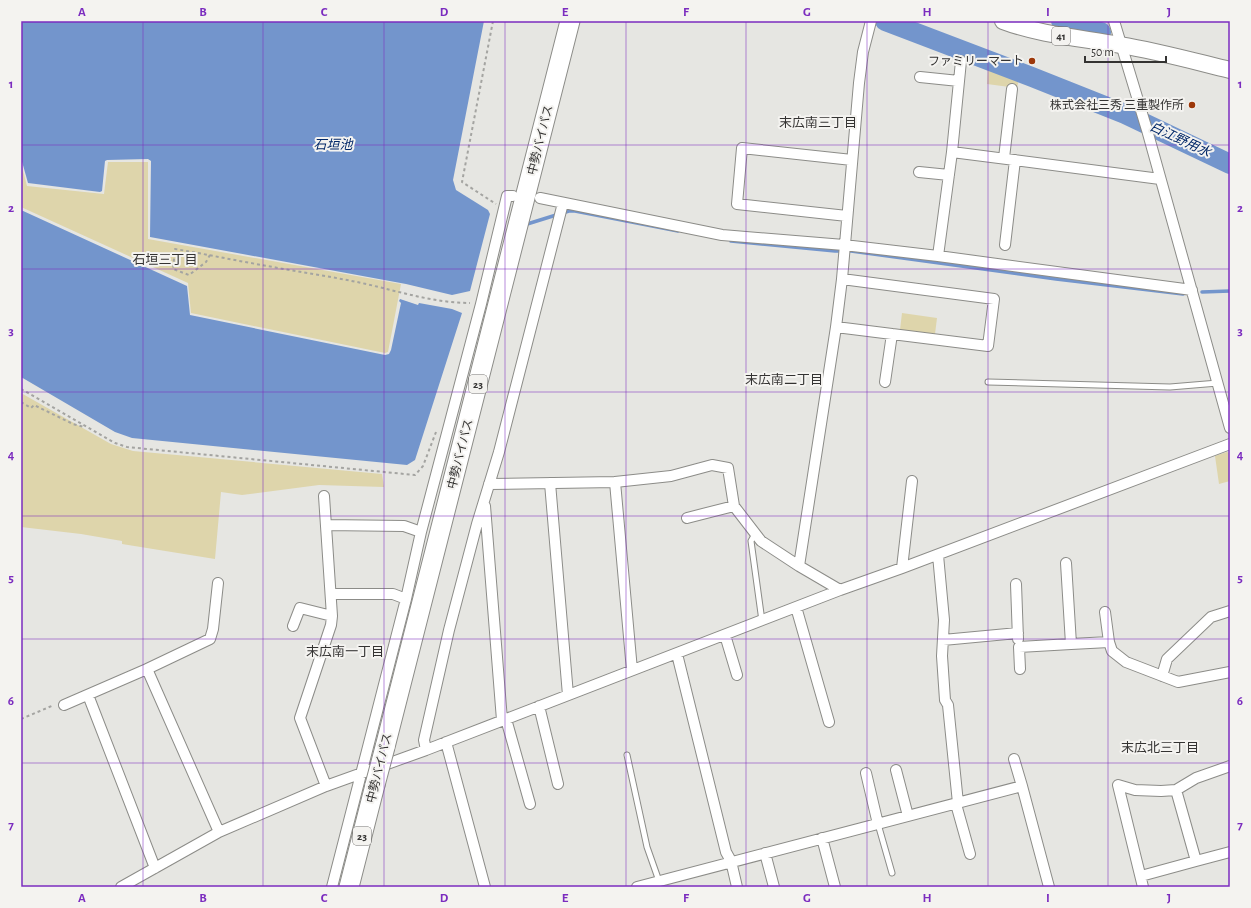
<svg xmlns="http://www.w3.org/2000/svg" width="1251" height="908" font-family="'Alegreya Sans','Noto Sans JP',sans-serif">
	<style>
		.green { fill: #ded5ab }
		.water { fill: #7395cc }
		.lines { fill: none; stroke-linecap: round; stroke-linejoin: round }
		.stream { stroke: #7395cc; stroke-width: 3.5 }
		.river { stroke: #7395cc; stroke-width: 20 }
		.lane-casing { stroke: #8c8c88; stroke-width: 7 }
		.street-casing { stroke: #8c8c88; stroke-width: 12 }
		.primary-casing { stroke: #8c8c88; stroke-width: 18 }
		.highway-casing { stroke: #8c8c88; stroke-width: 21 }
		.path { stroke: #a4a4a1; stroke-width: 2; stroke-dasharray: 3 3; stroke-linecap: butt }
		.lane { stroke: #fff; stroke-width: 5 }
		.street { stroke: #fff; stroke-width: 10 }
		.primary { stroke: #fff; stroke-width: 16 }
		.highway { stroke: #fff; stroke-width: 19 }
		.highway-bridge-casing { stroke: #8c8c88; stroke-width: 21; stroke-linecap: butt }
		.highway-bridge { stroke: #fff; stroke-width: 19 }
		.grid { fill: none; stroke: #7b2cbf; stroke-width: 1; stroke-opacity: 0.55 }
		.poi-dot { fill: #9d380a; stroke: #f4f3f0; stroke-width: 1.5 }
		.labels { text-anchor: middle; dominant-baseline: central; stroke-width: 4; stroke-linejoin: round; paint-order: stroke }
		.shield { fill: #f4f3f0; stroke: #6e6d6b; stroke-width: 1 }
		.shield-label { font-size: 11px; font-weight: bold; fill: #343332 }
		.poi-label { font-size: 12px; fill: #343332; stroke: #f4f3f0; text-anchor: end }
		.street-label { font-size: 12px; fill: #343332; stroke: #f4f3f0 }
		.neighbourhood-label { font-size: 13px; fill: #343332; stroke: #f4f3f0 }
		.water-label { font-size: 13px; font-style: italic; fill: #002768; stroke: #f4f3f0 }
		.neatline { fill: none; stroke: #7b2cbf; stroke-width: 1.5 }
		.grid-label { font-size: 13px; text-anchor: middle; font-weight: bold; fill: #7b2cbf }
	</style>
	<rect width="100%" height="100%" fill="#e6e6e2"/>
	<path class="green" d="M988 67 1019 79 1017 88 987 84Z
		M108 162H148V239L401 284 388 352 385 353 191 313 188 283 21 207V163L27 186 104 194Z
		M902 313 937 318 935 334 900 330Z
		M21 393 111 444 133 451 382 474 384 487 319 485 242 495 221 492 215 559 122 544V541L81 534 21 527Z
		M1227 452 1230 453V481L1219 484 1215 456Z"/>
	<path class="water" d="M21 21H484L453 180 456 190 488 210 490 214 470 291 452 295 406 284 150 237 151 161 148 159 107 160 105 161 102 191 100 192 28 183 21 158Z
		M21 210 187 286 190 315 385 355 389 354 391 350 401 303 399 301 400 299 418 305 419 303 452 309 462 313 415 460 407 465 132 438 115 432 21 377Z"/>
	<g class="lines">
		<path class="stream" d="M524 225 569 211H575L678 231
			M731 241 835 251H851L1056 279 1183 294
			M1202 292 1230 291"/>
		<path class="river" d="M885 21 1032 77 1125 114 1230 164
			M1061 21 1065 26 1101 32"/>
		<defs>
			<path id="lane" d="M988 382 1170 387 1218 383
				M755 534 751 541 762 621
				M627 755 647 847 659 881
				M878 824 892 873"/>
			<path id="street" d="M1114 21 1147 130 1230 428
				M920 77 959 81
				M952 152 961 61
				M1004 158 1012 89
				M919 172 949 175
				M540 198 722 235 844 245 938 256 952 152 1160 179
				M847 216 737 204 742 148 852 160
				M1005 245 1015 160
				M938 256 1192 290
				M836 327 988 346 994 299 842 279
				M885 382 892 334
				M550 483 568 695
				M489 484 615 482
				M324 496 332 616 331 625 300 718 326 786
				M485 506 502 720
				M687 518 734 506 761 541 799 566
				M326 525 404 526 421 532
				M938 555 944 620 942 656 945 700 948 705 958 803
				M1066 563 1071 644 1109 642
				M902 568 912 481
				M1016 584 1018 639
				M840 590 799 566 836 327 842 279 859 83 863 52 871 21
				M331 594H393L406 599
				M796 607 829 722
				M1105 612 1109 642 1112 651 1126 662 1178 682 1230 672
				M293 626 300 608 332 616
				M725 635 737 675
				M943 640 1018 633
				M677 654 726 852 731 861 737 887
				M147 669 210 639 213 629 218 583
				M1020 669 1019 647 1071 644
				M632 670 615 482 671 476 712 465 728 468 734 506
				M1162 676 1167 659 1211 617 1230 611
				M88 695 155 868
				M64 705 147 669 219 832
				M539 706 558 784
				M506 719 530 804
				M446 742 485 887
				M426 750 424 740 449 630 477 524 499 452 563 203
				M1014 759 1022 786
				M896 770 908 816
				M866 773 878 824
				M1176 790 1196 861 1230 852
				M956 804 970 854
				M822 838 835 887
				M765 853 774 887
				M1141 876 1196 861
				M121 887 219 832 326 786 426 750 840 590 902 568 1230 444
				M332 887 406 599 421 532 481 304 507 196H513
				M637 887 1022 786 1049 887
				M1143 887 1118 785 1135 790 1161 791 1176 790 1196 778 1230 766"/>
			<path id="primary" d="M1003 21C1040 35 1081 38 1120 45 1157 51 1193 61 1230 70"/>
			<path id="highway" d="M385 747 570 21
				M349 887 375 785"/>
		</defs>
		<use href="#lane" class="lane-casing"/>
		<use href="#street" class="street-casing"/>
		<use href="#primary" class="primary-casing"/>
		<use href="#highway" class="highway-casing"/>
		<path class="path" d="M493 21 462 182 496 204
			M210 255 206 262 189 275 173 269 175 249C206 254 237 261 268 266 298 272 328 276 357 282 395 290 432 303 470 303
			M21 389 115 443 127 447 415 475 423 466 436 432
			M21 402 31 408 34 405 73 424 84 427
			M21 719 54 705"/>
		<use href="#lane" class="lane"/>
		<use href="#street" class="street"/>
		<use href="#primary" class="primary"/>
		<use href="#highway" class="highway"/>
		<defs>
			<path id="highway-bridge" d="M375 785 385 747"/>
		</defs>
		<use href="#highway-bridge" class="highway-bridge-casing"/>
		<use href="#highway-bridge" class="highway-bridge"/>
	</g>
	<path class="grid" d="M143 21V887M263 21V887M384 21V887M505 21V887M626 21V887M746 21V887M867 21V887M988 21V887M1108 21V887M21 145H1230M21 269H1230M21 392H1230M21 516H1230M21 639H1230M21 763H1230"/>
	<g class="poi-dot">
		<circle cx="1032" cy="61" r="4"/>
		<circle cx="1192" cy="105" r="4"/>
	</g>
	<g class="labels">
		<g class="shield">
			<rect x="1052" y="27" width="18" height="18" rx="3"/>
			<rect x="469" y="375" width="18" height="18" rx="3"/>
			<rect x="353" y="827" width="18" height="18" rx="3"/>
		</g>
		<g class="shield-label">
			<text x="1061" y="36">41</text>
			<text x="478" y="384">23</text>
			<text x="362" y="836">23</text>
		</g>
		<g class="poi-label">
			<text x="1024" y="61">ファミリーマート</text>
			<text x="1184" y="105">株式会社三秀 三重製作所</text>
		</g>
		<g class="street-label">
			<text transform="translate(540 140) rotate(-76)">中勢バイパス</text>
			<text transform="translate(460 454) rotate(-76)">中勢バイパス</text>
			<text transform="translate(379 768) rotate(-76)">中勢バイパス</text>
		</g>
		<g class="neighbourhood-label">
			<text x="818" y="123">末広南三丁目</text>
			<text x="165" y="260">石垣三丁目</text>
			<text x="784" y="380">末広南二丁目</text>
			<text x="345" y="652">末広南一丁目</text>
			<text x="1160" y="748">末広北三丁目</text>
		</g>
		<g class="water-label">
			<text transform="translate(1180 140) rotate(25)">白江野用水</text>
			<text x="333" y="145">石垣池</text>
		</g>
	</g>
	<rect width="1251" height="908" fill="none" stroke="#f4f3f0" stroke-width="44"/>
	<path d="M1085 56v6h81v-6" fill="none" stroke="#343332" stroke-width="2"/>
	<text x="1091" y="56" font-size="12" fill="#343332" stroke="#f4f3f0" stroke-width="3" paint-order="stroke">50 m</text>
	<rect x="22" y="22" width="1207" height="864" class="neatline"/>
	<g class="grid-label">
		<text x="82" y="16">A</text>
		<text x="203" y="16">B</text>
		<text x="324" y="16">C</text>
		<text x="444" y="16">D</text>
		<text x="565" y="16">E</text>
		<text x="686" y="16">F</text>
		<text x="807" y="16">G</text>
		<text x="927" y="16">H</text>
		<text x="1048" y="16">I</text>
		<text x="1169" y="16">J</text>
		<text x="11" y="88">1</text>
		<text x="1240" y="88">1</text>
		<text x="11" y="212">2</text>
		<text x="1240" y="212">2</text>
		<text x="11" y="335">3</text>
		<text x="1240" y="335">3</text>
		<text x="11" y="459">4</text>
		<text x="1240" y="459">4</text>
		<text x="11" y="582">5</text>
		<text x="1240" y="582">5</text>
		<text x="11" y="705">6</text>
		<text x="1240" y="705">6</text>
		<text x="11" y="829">7</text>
		<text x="1240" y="829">7</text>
		<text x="82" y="902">A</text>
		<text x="203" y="902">B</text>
		<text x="324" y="902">C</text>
		<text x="444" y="902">D</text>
		<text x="565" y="902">E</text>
		<text x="686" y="902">F</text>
		<text x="807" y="902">G</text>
		<text x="927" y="902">H</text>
		<text x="1048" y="902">I</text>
		<text x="1169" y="902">J</text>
	</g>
</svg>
